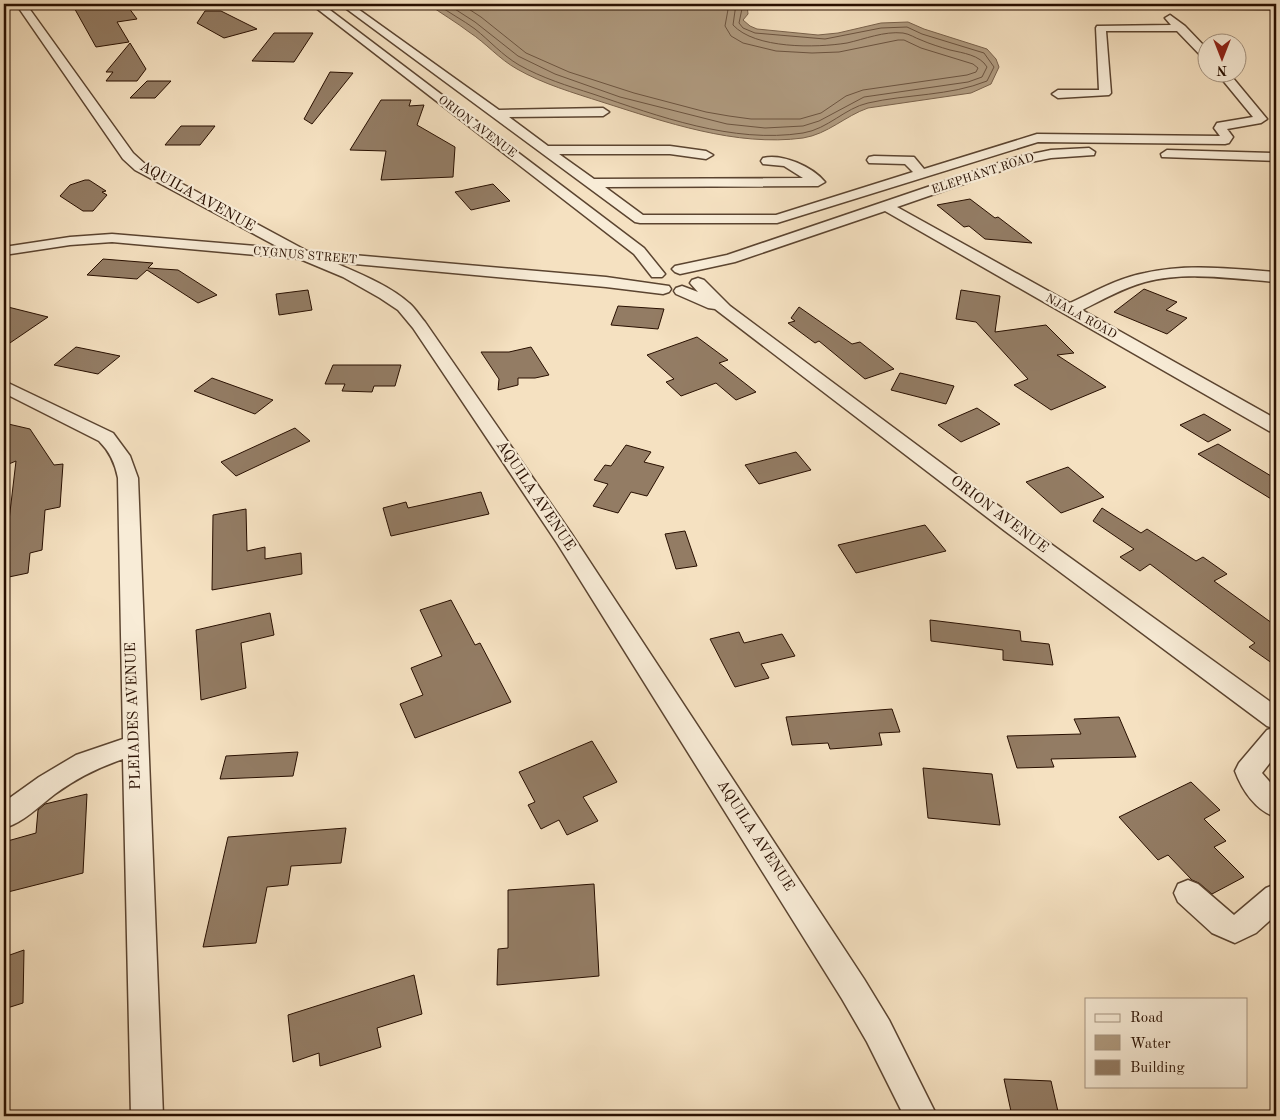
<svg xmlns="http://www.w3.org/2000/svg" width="1280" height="1120" font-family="'Old Standard TT',serif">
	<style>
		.water { fill: #af9a7f; stroke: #79624c }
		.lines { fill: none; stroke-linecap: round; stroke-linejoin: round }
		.shore { stroke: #6c5440; stroke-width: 1 }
		.building { fill: #937c64; stroke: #280f00 }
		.minor-casing { stroke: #5b4430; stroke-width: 3 }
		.minor { fill: #f8ecd7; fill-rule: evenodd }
		.labels { text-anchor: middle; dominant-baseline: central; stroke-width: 4.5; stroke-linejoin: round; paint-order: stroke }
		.far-street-label { font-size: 12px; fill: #280f00; stroke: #f8ecd7 }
		.street-label { font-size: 15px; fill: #280f00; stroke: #f8ecd7 }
	</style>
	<rect width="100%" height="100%" fill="#f5e1c1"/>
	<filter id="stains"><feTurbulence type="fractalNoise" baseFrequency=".004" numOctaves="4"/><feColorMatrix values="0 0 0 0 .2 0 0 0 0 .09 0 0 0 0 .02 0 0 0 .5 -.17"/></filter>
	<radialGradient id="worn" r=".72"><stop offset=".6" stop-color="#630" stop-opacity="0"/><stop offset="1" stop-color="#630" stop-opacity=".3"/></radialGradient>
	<path class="water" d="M428 4H747L748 14 743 20 750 26 757 29 818 35 838 33 881 23 908 22 924 29 987 49 996 59 999 67 991 84 971 93 868 108C845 116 828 134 803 138 736 147 665 122 602 102 574 93 543 84 517 69 499 59 486 43 469 32 456 22 442 14 428 4Z"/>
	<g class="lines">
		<path class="shore" d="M437 4C449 13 463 20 475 29 490 41 502 55 519 65 542 78 568 86 593 94 658 116 733 144 803 133 828 129 845 108 868 103 907 94 950 96 987 81L994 67 984 53 922 34 907 27 881 28 825 39 755 33 743 28 739 23 743 4
			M447 4 475 22 518 56 555 74 620 97 727 124 765 128 803 126 819 121 864 97 968 82 982 77 987 67C980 55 963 53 950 50 940 47 930 44 921 40 915 38 910 34 903 33 884 31 865 39 847 43 816 48 755 49 733 25L736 4
			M461 4 481 17 526 53 569 72 634 93 706 112 729 116 751 119H800L821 113 846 96 863 90 967 75 976 72 978 68 973 64 921 48 904 40H898L839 52 812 53 776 51 743 43 731 36 725 26 729 4"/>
	</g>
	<path class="building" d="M72 4H126L137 19 117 22 129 42 96 47Z
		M205 11H221L257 29 224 38 197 23Z
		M274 33H313L294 62 252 61Z
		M130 43 146 69 137 81H106L113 72H106Z
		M330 72 353 73 312 124 304 119Z
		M147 81H171L155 98H130Z
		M381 100H411L409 106 424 105 417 125 455 147 453 177 381 180 386 151 350 150Z
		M181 126H215L200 145H165Z
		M85 180H89L106 191 102 192 107 195 93 211H83L60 196 70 185Z
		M493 184 510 201 471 210 455 192Z
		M970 199 995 218 998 217 1032 243 985 239 969 226 964 227 937 205Z
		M103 259 153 263 148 268 178 270 217 295 198 303 147 270 137 279 87 275Z
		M1144 289 1177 302 1166 310 1187 318 1167 334 1114 312Z
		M308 290 312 310 279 315 276 294Z
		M961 290 1000 296 995 332 1046 325 1074 353 1057 355 1106 387 1051 410 1014 385 1028 379 976 322 956 319Z
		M4 306 48 317 4 347Z
		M618 306 664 309 658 329 611 325Z
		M799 307 852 344 860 342 894 369 865 379 819 341 815 343 788 323 795 321 791 318Z
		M697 337 728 360 719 363 756 392 736 400 716 383 681 396 666 382 674 379 647 355Z
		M76 347 120 356 98 374 54 365Z
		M531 347 549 375 535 378H518V385L498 390 499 379 481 352H509Z
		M333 365H401L395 386H374L372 392 342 391 345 384H325Z
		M900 373 954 386 946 404 891 390Z
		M212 378 273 400 255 414 194 391Z
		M977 408 1000 424 961 442 938 425Z
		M1204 414 1231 430 1208 442 1180 425Z
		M4 423 30 429 54 465 63 464 60 507 45 510 42 550 30 553 28 573 4 578V544L6 529H8L16 461 4 466Z
		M295 428 310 441 236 476 221 462Z
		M1218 444 1276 479V502L1198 454Z
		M626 445 651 452 644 462 664 467 647 496 631 492 618 513 593 506 608 484 594 480 605 465 611 466Z
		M796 452 811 470 759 484 745 465Z
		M1068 467 1104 497 1061 513 1026 482Z
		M481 492 489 514 391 536 383 508 406 502 408 508Z
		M1102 508 1141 533 1147 529 1196 561 1203 557 1227 574 1214 581 1276 626V666L1249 647 1255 643 1150 564 1140 571 1120 557 1134 549 1093 521Z
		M246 509 247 551 265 547V559L301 553 302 574 212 590 213 515Z
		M925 525 946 551 856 573 838 545Z
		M685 531 697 566 676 569 665 534Z
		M451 600 475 645 480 643 511 702 415 738 400 704 423 695 411 668 442 656 420 610Z
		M270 613 274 635 241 643 246 688 201 700 196 630Z
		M930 620 1020 631 1021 641 1049 644 1053 665 1003 660V650L931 641Z
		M739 632 744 643 782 634 795 656 761 664 769 678 735 687 710 639Z
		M892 709 900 732 879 733 882 745 830 749 828 743 792 745 786 717Z
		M1119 717 1136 757 1051 759 1054 767 1017 768 1007 736 1081 734 1074 719Z
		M592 741 617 782 583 797 598 821 567 835 559 820 541 829 528 805 535 802 519 772Z
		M298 752 293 776 220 779 226 756Z
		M923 768 992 774 1000 825 928 818Z
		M1191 782 1220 810 1204 819 1226 841 1214 847 1244 877 1212 894 1199 883 1192 880 1168 855 1158 860 1119 817Z
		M87 794 83 873 4 893V842L36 833 38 810 45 804Z
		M346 828 341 863 291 866 288 885 267 887 256 943 203 947 228 837Z
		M594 884 599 976 497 985 498 949 508 948V890Z
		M24 950 23 1003 4 1009V957Z
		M414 975 422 1014 377 1028 381 1047 320 1066 319 1053 293 1062 288 1015Z
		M1004 1079 1051 1081 1059 1116H1012Z"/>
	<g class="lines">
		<defs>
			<path id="minor" d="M16 4H26L133 153 145 164 307 251 606 277 669 286 671 289 669 292 663 294 606 287 333 262C358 273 389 285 409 303 415 308 420 316 425 322L571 533 864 979 889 1020 937 1116H904L867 1042 842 999 557 543 413 328 398 310 380 298 343 277 300 259 112 242 70 245 4 255V247L70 237 112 234 280 248 135 170 123 159Z
				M311 4H322L644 248 665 274 662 277H652L634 254Z
				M340 4H351L499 110 603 108 609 112 603 116 509 117 548 146H670L706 151 713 155 706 159 670 154H559L594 179 803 178 784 166 763 164 761 161 763 158C782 153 813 167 825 182L818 186 605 187 643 215H776L913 172 905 164 869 163 867 160 869 157 874 156 914 157 924 169 1037 134 1220 136 1214 128 1217 123 1253 117 1216 72H1228L1267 119 1261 123 1227 129 1233 137 1229 143 1225 144 1038 142 777 223H640L635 222Z
				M1153 4H1276V9L1157 8 1153 7Z
				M1170 15 1185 26 1208 50V60L1204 59 1177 31H1106L1111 93 1109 95 1058 98 1052 94 1058 90H1099L1096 28 1097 26 1171 25 1165 18Z
				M1089 148 1095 152 1094 155 1051 158 1021 164 897 207 1070 303C1094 292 1118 278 1145 273 1187 263 1233 269 1276 272V282C1234 279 1187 271 1145 282 1123 288 1102 300 1082 310L1276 419V433L1269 431 885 211 735 262 680 274 675 272 672 269 675 266 727 255 1013 158 1051 150Z
				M1167 150 1276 153V161L1162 157 1161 154Z
				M698 278 704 280 730 306 1019 521 1276 706V755L1262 773 1276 789V817C1256 811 1242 790 1235 771L1239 763 1267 730 1273 728 1267 726 1005 531 715 309 708 308 676 294 674 291 676 288 682 286 698 292 690 283 692 280Z
				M4 381 113 433 130 456 138 478 163 1116H131L123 759C97 768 77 778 55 794 39 806 23 823 4 828V802L39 777 76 755 123 739 118 478C115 463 110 452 99 441L4 393Z
				M1188 880 1198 884 1234 915 1266 888 1276 884V915L1256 933 1235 943 1212 933 1178 902 1174 893 1178 884Z"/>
		</defs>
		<use href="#minor" class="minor-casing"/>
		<use href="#minor" class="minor"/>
	</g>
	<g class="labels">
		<g class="far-street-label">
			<text transform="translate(477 127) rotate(37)">ORION AVENUE</text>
			<text transform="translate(983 174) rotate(-18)">ELEPHANT ROAD</text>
			<text transform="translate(305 256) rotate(5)">CYGNUS STREET</text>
			<text transform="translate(1081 317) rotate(29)">NJALA ROAD</text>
		</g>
		<g class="street-label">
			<text transform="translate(197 197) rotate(29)">AQUILA AVENUE</text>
			<text transform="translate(535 496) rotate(56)">AQUILA AVENUE</text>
			<text transform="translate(999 515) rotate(37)">ORION AVENUE</text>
			<text transform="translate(134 716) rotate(-92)">PLEIADES AVENUE</text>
			<text transform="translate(755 836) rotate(57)">AQUILA AVENUE</text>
		</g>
	</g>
	<rect width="1280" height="1120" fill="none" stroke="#f5e1c1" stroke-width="20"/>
	<rect x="5" y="5" width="1270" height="1110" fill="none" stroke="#280f00" stroke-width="2.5"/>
	<rect x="10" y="10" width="1260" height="1100" fill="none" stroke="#280f00"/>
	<rect x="1085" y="998" width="162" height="90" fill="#f8ecd7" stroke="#a59481"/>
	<rect x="1095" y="1014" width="25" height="8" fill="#f8ecd7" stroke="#a59481"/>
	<text x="1130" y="1022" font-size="15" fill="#280f00">Road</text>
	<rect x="1095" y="1035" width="25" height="15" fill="#af9a7f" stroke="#a59481"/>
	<text x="1130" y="1048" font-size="15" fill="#280f00">Water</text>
	<rect x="1095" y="1060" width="25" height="15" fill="#937c64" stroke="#a59481"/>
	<text x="1130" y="1072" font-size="15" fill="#280f00">Building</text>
	<g transform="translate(1222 58) rotate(180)"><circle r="24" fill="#f8ecd7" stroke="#a59481"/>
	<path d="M0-4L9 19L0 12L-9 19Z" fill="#8f2418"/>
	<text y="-8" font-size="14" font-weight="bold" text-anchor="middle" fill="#280f00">N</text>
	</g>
	<rect width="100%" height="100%" filter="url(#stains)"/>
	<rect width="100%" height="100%" fill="url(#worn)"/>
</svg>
